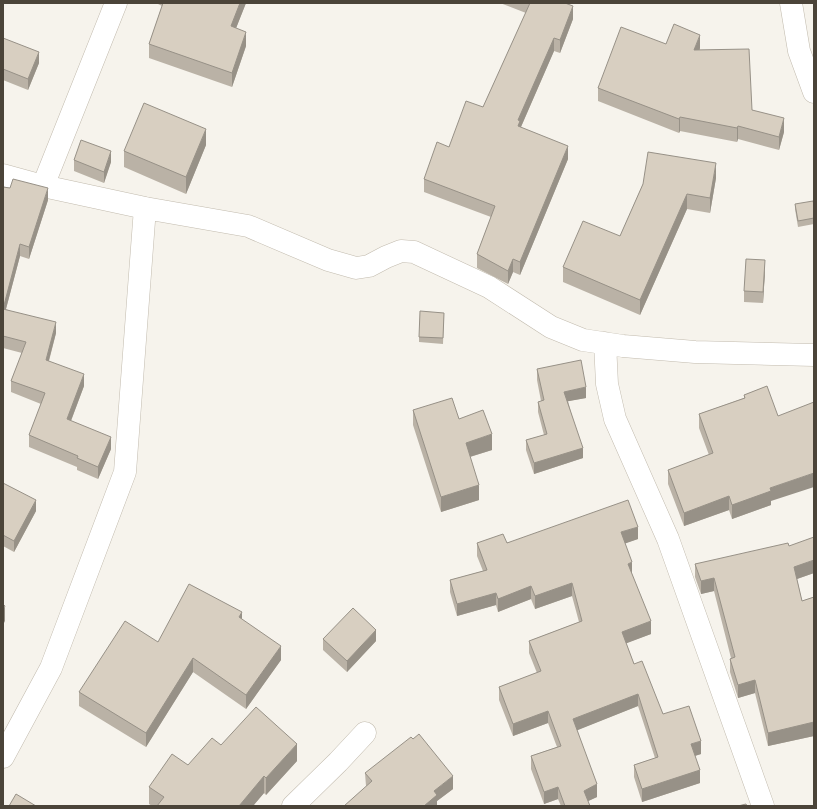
<svg xmlns="http://www.w3.org/2000/svg" width="817" height="809" font-family="'Alegreya Sans',sans-serif">
	<style>
		.lines { fill: none; stroke-linecap: round; stroke-linejoin: round }
		.minor-casing { stroke: #c2bbae; stroke-width: 23 }
		.minor { stroke: #fff; stroke-width: 22 }
		.wall { fill: #bab2a6 }
		.shaded-wall { fill: #979187 }
		.building { fill: #d8cfc1; stroke: #979187 }
	</style>
	<rect width="100%" height="100%" fill="#f6f3ec"/>
	<g class="lines">
		<defs>
			<path id="minor" d="M791 3 799 51 814 92
				M3 175 43 186 145 208 248 226 328 260 356 268 369 266 386 257 401 251 414 252 489 287 551 327 583 340 623 346 695 352 814 355
				M43 186 116 3
				M605 343 607 384 615 419 668 539 763 806
				M3 757 51 668 125 472 145 208
				M293 806 338 762 365 733"/>
		</defs>
		<use href="#minor" class="minor-casing"/>
		<use href="#minor" class="minor"/>
	</g>
	<path class="wall" d="M158 3H246L236 28 246 46 232 87 149 58V44L162 6 158 4Z
		M500 3H565L573 19 560 53 554 51 521 127 568 159 520 275 513 272 508 284 477 268V254L491 217 424 192V179L449 147 483 107 526 13Z
		M3 38 39 63 28 90 3 80Z
		M666 44 700 48V50L752 110 784 132 779 150 738 139 737 142 680 131 679 133 598 101V88Z
		M206 145 186 194 124 167V151Z
		M74 160 111 162 104 183 74 171Z
		M716 178 710 213 687 209 640 315 563 282V267L620 236 643 184Z
		M3 187 48 200 29 259 20 256 6 309 56 333 49 361 84 386 71 421 111 449 98 479 77 470V467L29 447V435L41 404 11 392V381L22 353 3 348Z
		M795 204 814 205V224L798 227 795 209Z
		M765 271 763 303 744 302V291Z
		M444 313 443 344 419 342V337Z
		M537 369 586 398 568 401 583 458 534 474 526 450V440L544 435 538 412V402L541 401 537 380Z
		M767 386 771 505 732 519 729 510 684 526 668 484V470L709 455 699 428V414L744 398V395Z
		M413 410 459 419 492 450 470 457 479 500 441 512 413 425Z
		M3 483 36 511 14 552 3 546Z
		M638 539 625 543 632 574 651 634 626 643 634 664 663 714 701 754 695 756 700 783 642 802 634 777V765L655 758 638 706 577 730 597 797 588 801 590 806H561L558 799 544 804 531 769V756L557 747 548 723 513 736 499 700V687L537 673 529 653V641L579 622 572 596 535 609 531 599 498 612 496 605 457 616 450 592V580L483 571 477 556V543Z
		M789 546 814 573 797 579 802 601 814 597V736L768 746 755 693 738 698 730 672V659L731 658 714 591 701 594 695 577V564Z
		M242 619 281 660 246 709 193 672 146 747 79 706V692L158 642Z
		M323 639 376 641 347 672 323 650Z
		M221 745 297 761 266 795 264 793 253 806H152L149 804V787L188 765Z
		M365 773 453 789 437 801V806L366 786Z"/>
	<path class="shaded-wall" d="M240 3H246L231 41V26Z
		M573 6V19L560 53V40Z
		M246 32V46L232 87V73Z
		M700 35V48L694 64V50Z
		M554 38V51L520 129 518 139V120Z
		M39 52V63L28 90V79Z
		M680 117V131L679 133V119Z
		M784 118V132L779 150V137Z
		M738 126V139L737 142V128Z
		M206 129V145L186 194V177Z
		M568 146V159L520 275V262Z
		M111 151V162L104 183V172Z
		M716 163V178L710 213V198Z
		M48 188V200L29 259V247Z
		M687 194V209L640 315V300Z
		M20 244V256L3 320V309Z
		M513 259V272L508 284V271Z
		M765 260V271L763 303V292Z
		M56 322V333L46 371V360Z
		M84 374V386L67 431V419Z
		M586 387V398L564 402V392Z
		M492 434V450L466 458V443Z
		M111 437V449L98 479V467Z
		M583 448V458L534 474V463Z
		M814 473V487L771 501V505L732 519V505L770 488Z
		M479 485V500L441 512V497Z
		M729 496V510L684 526V513Z
		M36 500V511L14 552V541Z
		M638 527V539L621 545V532Z
		M814 560V573L794 580V567Z
		M632 562V575L628 564Z
		M714 578V591L701 594V581Z
		M572 583V596L535 609V596Z
		M531 586V599L498 612V599Z
		M496 593V605L457 616V604Z
		M5 606V621L3 625V610Z
		M242 612V626L239 617Z
		M651 621V634L622 645V632Z
		M376 630V641L347 672V661Z
		M281 646V660L246 709V695Z
		M193 658V672L146 747V733Z
		M755 680V693L738 698V685Z
		M638 694V706L573 732V719Z
		M548 711V723L513 736V724Z
		M814 722V736L768 746V733Z
		M701 741V754L691 757V744Z
		M297 744V761L266 795V778Z
		M700 770V783L642 802V789Z
		M264 776V793L253 806H239Z
		M453 776V789L437 801V806H424L434 791Z
		M597 784V797L584 803V791Z
		M558 787V799L544 804V792Z"/>
	<path class="building" d="M163 3H240L231 26 246 32 232 73 149 44Z
		M530 3H565L573 6 560 40 554 38 518 120 520 121 518 126 568 146 520 262 513 259 508 271 477 254 495 206 424 179 437 142 449 147 466 101 483 107Z
		M674 24 700 35 694 50 749 49 752 110 784 118 779 137 738 126 737 128 680 117 679 119 598 88 621 27 666 44Z
		M3 38 39 52 28 79 3 69Z
		M144 103 206 129 186 177 124 151Z
		M81 140 111 151 104 172 74 160Z
		M648 152 716 163 710 198 687 194 640 300 563 267 583 221 620 236 643 184Z
		M13 179 48 188 29 247 20 244 3 309 56 322 46 360 84 374 67 419 111 437 98 467 77 458 78 456 29 435 45 393 11 381 26 342 3 336V187L10 188Z
		M813 201 814 205V218L798 221 795 204Z
		M746 259 765 260 763 292 744 291Z
		M420 311 444 313 443 338 419 337Z
		M581 360 586 387 564 392 583 448 534 463 526 440 547 434 538 402 544 400 537 369Z
		M767 386 778 416 814 402V473L770 488 771 491 732 505 729 496 684 513 668 470 713 453 699 414 745 398 744 395Z
		M452 398 459 419 483 410 492 434 466 443 479 485 441 497 413 410Z
		M3 483 36 500 14 541 3 535Z
		M628 500 638 527 621 532 632 562 628 564 651 621 622 632 634 664 642 661 663 714 689 706 701 741 691 744 700 770 642 789 634 765 658 757 638 694 573 719 597 784 584 791 590 806H565L558 787 544 792 531 756 561 746 548 711 513 724 499 687 541 671 529 641 582 621 572 583 535 596 531 586 498 599 496 593 457 604 450 580 487 570 477 543 503 534 507 543Z
		M814 537V560L794 567 802 601 814 597V722L768 733 755 680 738 685 730 659 735 657 714 578 701 581 695 564 788 543 789 546Z
		M189 584 242 612 239 617 281 646 246 695 193 658 146 733 79 692 125 621 158 642Z
		M3 604 5 606 3 610Z
		M353 608 376 630 347 661 323 639Z
		M256 707 297 744 266 778 264 776 239 806H157L164 797 149 787 172 754 188 765 212 738 221 745Z
		M419 734 453 776 434 791 437 795 424 806H344L372 781 365 773 411 737 413 739Z
		M16 794 36 806H9Z
		M746 804 747 806H738Z"/>
	<rect width="817" height="809" fill="none" stroke="#4b4439" stroke-width="8"/>
</svg>
